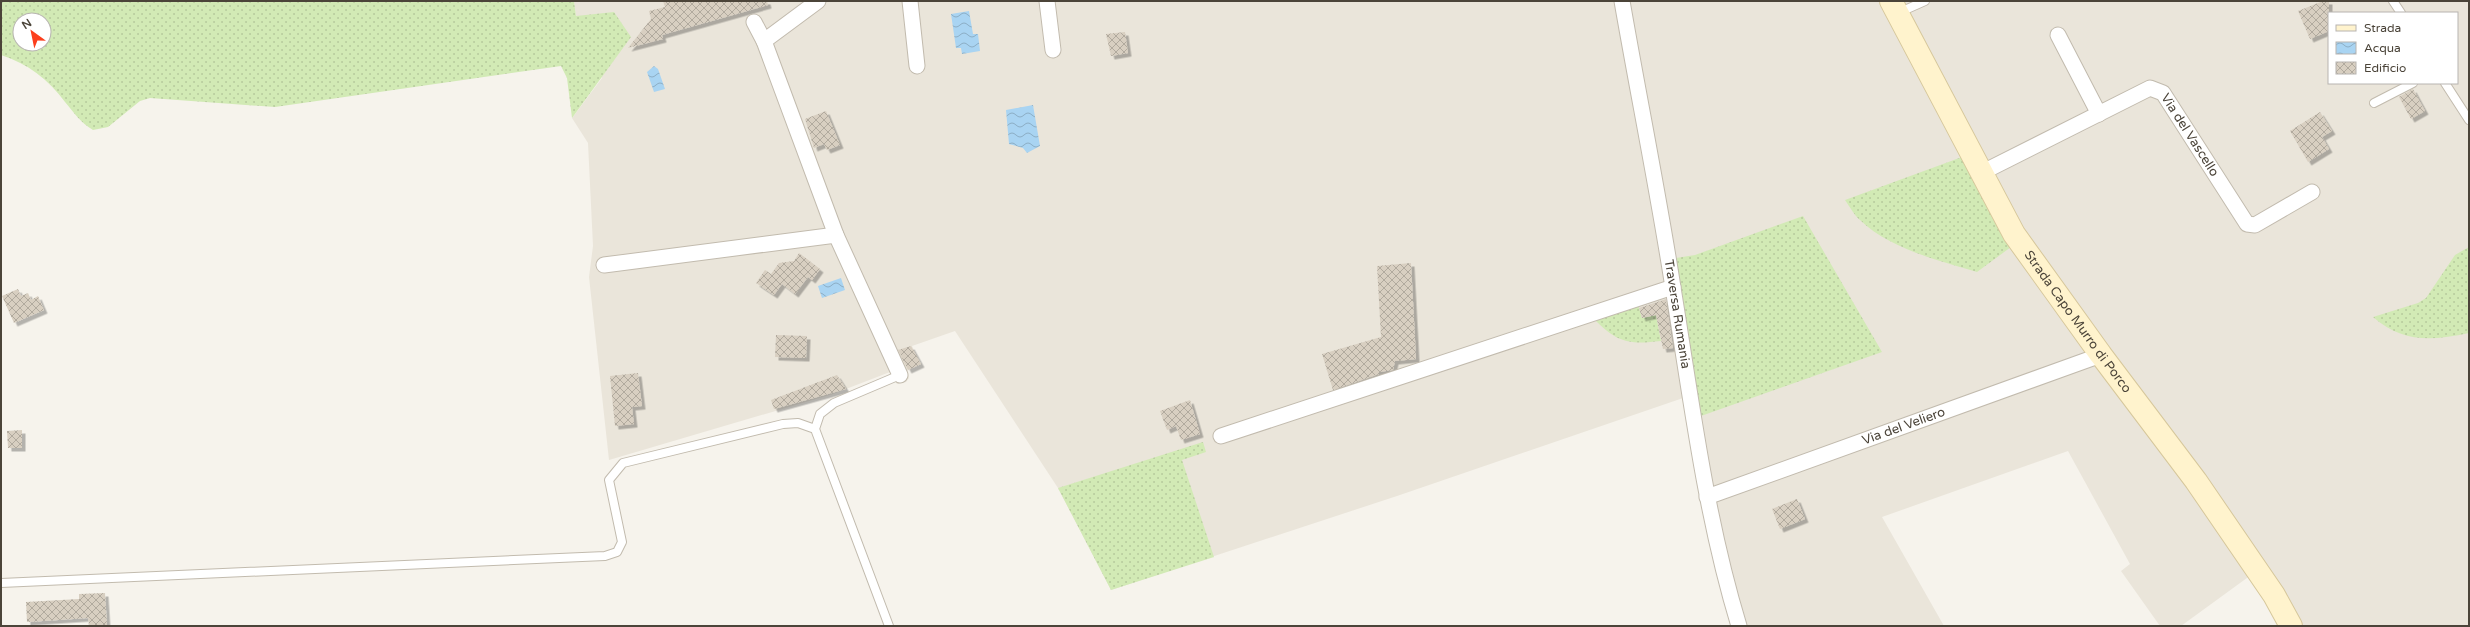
<svg xmlns="http://www.w3.org/2000/svg" width="2470" height="627" font-family="'Varela Round',sans-serif">
	<style>
		.residential { fill: #eae5da; fill-rule: evenodd }
		.grass { fill: url(#grass-dots); fill-rule: evenodd }
		.water { fill: url(#water-waves) }
		.building { fill: url(#building-cross-hatch); filter: url(#shadow) }
		.lines { fill: none; stroke-linecap: round; stroke-linejoin: round }
		.lane-casing { stroke: #c2bbae; stroke-width: 10 }
		.street-casing { stroke: #c2bbae; stroke-width: 17 }
		.secondary-casing { stroke: #d6c79b; stroke-width: 24 }
		.lane { stroke: #fff; stroke-width: 8 }
		.street { stroke: #fff; stroke-width: 15 }
		.secondary { stroke: #fff3cd; stroke-width: 22 }
		.labels { text-anchor: middle; dominant-baseline: central; stroke-width: 3.5; stroke-linejoin: round; paint-order: stroke }
		.street-label { font-size: 13px; fill: #4b4439; stroke: #fff }
	</style>
	<defs>
		<pattern id="grass-dots" width="8" height="8" patternUnits="userSpaceOnUse"><rect width="8" height="8" fill="#d2eab5"/><path d="M2 2h.1M6 6h.1" fill="none" stroke="#b6ca9c" stroke-width="1.8" stroke-linecap="round"/></pattern>
		<pattern id="water-waves" width="16" height="10" patternUnits="userSpaceOnUse"><rect width="16" height="10" fill="#a9d4f2"/><path d="M0 5q4-4 8 0t8 0" fill="none" stroke="#8caec5"/></pattern>
		<pattern id="building-cross-hatch" width="8" height="8" patternUnits="userSpaceOnUse"><rect width="8" height="8" fill="#d8cfc1"/><path d="M0 0l8 8M0 8l8-8" fill="none" stroke="#b1aa9e"/></pattern>
		<filter id="shadow"><feDropShadow dx="3.5" dy="3.5" stdDeviation="0" flood-color="#0004"/></filter>
	</defs>
	<rect width="100%" height="100%" fill="#f6f3ec"/>
	<path class="residential" d="M574 1H2469V626H2301L2251 575 2181 626H2160L2121 571 2130 564 2068 451 1882 517 1944 626H1735L1686 397 1397 496 1111 590 1058 488 955 331 912 346 921 364 907 371 909 378 906 382 897 384 890 372 833 394 609 460 589 277 593 246 588 143 572 118 602 78 576 16ZM2329 13H2457V83H2329Z"/>
	<path class="grass" d="M1 1H574L576 16 614 12 631 37 572 118 567 78 561 66 275 107 150 98 140 101 108 127 93 130C80 122 75 114 65 102 49 80 27 63 1 55ZM20 20H44V44H20Z
		M1962 157 2011 247 1977 272C1940 261 1888 248 1860 220 1854 215 1850 207 1845 200Z
		M1803 216 1882 352 1701 416 1676 258 1695 255Z
		M2469 247V333C2431 341 2403 343 2373 317L2418 303 2426 298 2455 255Z
		M1638 304 1642 318 1656 315 1661 341C1628 345 1616 342 1593 318Z
		M1203 442 1206 452 1182 460 1214 557 1111 590 1058 488Z"/>
	<path class="water" d="M969 11 973 34H978L980 51 962 54 961 48H956L951 14Z
		M654 66 658 69 665 89 654 92 647 72Z
		M1033 105 1040 146 1027 153 1023 148 1009 144 1006 110Z
		M841 278 845 290 822 298 818 286Z"/>
	<path class="building" d="M663 1H767L768 5 662 35 663 39 628 48 651 19 649 11 665 7Z
		M2323 1H2329V31L2310 39 2298 11Z
		M1125 32 1128 53 1111 56 1106 34Z
		M2413 89 2425 111 2411 119 2399 97Z
		M826 111 840 145 827 150 824 144 814 148 805 119Z
		M2320 112 2332 131 2322 137 2329 149 2308 162 2290 131Z
		M799 253 820 269 812 280 808 277 795 294 782 284 774 295 756 283 765 270 771 274 779 263 794 261Z
		M1411 263 1416 359 1395 361 1393 370 1379 372V374L1333 390 1322 354 1381 337 1377 266Z
		M18 289 21 296 28 293 31 300 38 296 44 310 14 323 2 296Z
		M1666 299 1673 348 1663 349 1656 315 1642 318 1639 308Z
		M776 335 807 336 806 358 775 357Z
		M911 346 921 364 908 370 898 350Z
		M638 373 642 406 632 407 634 424 615 426 610 376Z
		M837 375 846 389 774 409 771 400Z
		M1190 400 1200 434 1181 440 1176 426 1167 430 1160 411Z
		M22 430V448H8L7 431Z
		M1797 499 1805 519 1780 529 1772 509Z
		M105 593 107 626H89L88 618 27 622 26 602 79 599V594Z"/>
	<g class="lines">
		<defs>
			<path id="lane" d="M2393 1 2401 13
				M1898 13 1925 1
				M2445 83 2469 120
				M2374 103 2413 83
				M815 429 820 414 834 403 900 375
				M1 583 605 556 617 552 622 542 609 480 623 463 783 424 798 423 815 429 889 626"/>
			<g id="street">
				<path d="M818 1 764 41 836 235 900 375"/>
				<path d="M910 1 917 66"/>
				<path d="M1047 1 1053 50"/>
				<path id="s1" d="M1622 1C1639 99 1659 196 1674 294 1692 405 1706 518 1739 626"/>
				<path d="M754 22 764 41"/>
				<path d="M2058 35 2099 114"/>
				<path id="s2" d="M1981 173 2150 88 2163 93 2247 224 2255 225 2312 192"/>
				<path d="M604 265 836 235"/>
				<path d="M1221 436 1673 287"/>
				<path id="s3" d="M1707 497 2101 355"/>
			</g>
			<g id="secondary">
				<path id="s4" d="M1891 1 2014 234 2101 355 2196 481 2274 595 2291 626"/>
			</g>
		</defs>
		<use href="#lane" class="lane-casing"/>
		<use href="#street" class="street-casing"/>
		<use href="#secondary" class="secondary-casing"/>
		<use href="#lane" class="lane"/>
		<use href="#street" class="street"/>
		<use href="#secondary" class="secondary"/>
	</g>
	<g class="labels">
		<g class="street-label">
			<text stroke="none"><textPath href="#s2" startOffset="253">Via del Vascello</textPath></text>
			<text stroke="none"><textPath href="#s1" startOffset="318">Traversa Rumania</textPath></text>
			<text stroke="none"><textPath href="#s4" startOffset="372">Strada Capo Murro di Porco</textPath></text>
			<text stroke="none"><textPath href="#s3" startOffset="209">Via del Veliero</textPath></text>
		</g>
	</g>
	<rect width="2470" height="627" fill="none" stroke="#4b4439" stroke-width="4"/>
	<rect x="2328" y="12" width="130" height="72" fill="#ffffff" stroke="#b7b4b0"/>
	<rect x="2336" y="25" width="20" height="6" fill="#fff3cd" stroke="#b7b4b0"/>
	<text x="2364" y="32" font-size="12" fill="#4b4439">Strada</text>
	<rect x="2336" y="42" width="20" height="12" fill="url(#water-waves)" stroke="#b7b4b0"/>
	<text x="2364" y="52" font-size="12" fill="#4b4439">Acqua</text>
	<rect x="2336" y="62" width="20" height="12" fill="url(#building-cross-hatch)" stroke="#b7b4b0"/>
	<text x="2364" y="72" font-size="12" fill="#4b4439">Edificio</text>
	<g transform="translate(32 32) rotate(327)"><circle r="19" fill="#ffffff" stroke="#b7b4b0"/>
	<path d="M0-3L7 15L0 10L-7 15Z" fill="#fc3f1d"/>
	<text y="-6" font-size="11" font-weight="bold" text-anchor="middle" fill="#4b4439">N</text>
	</g>
</svg>
